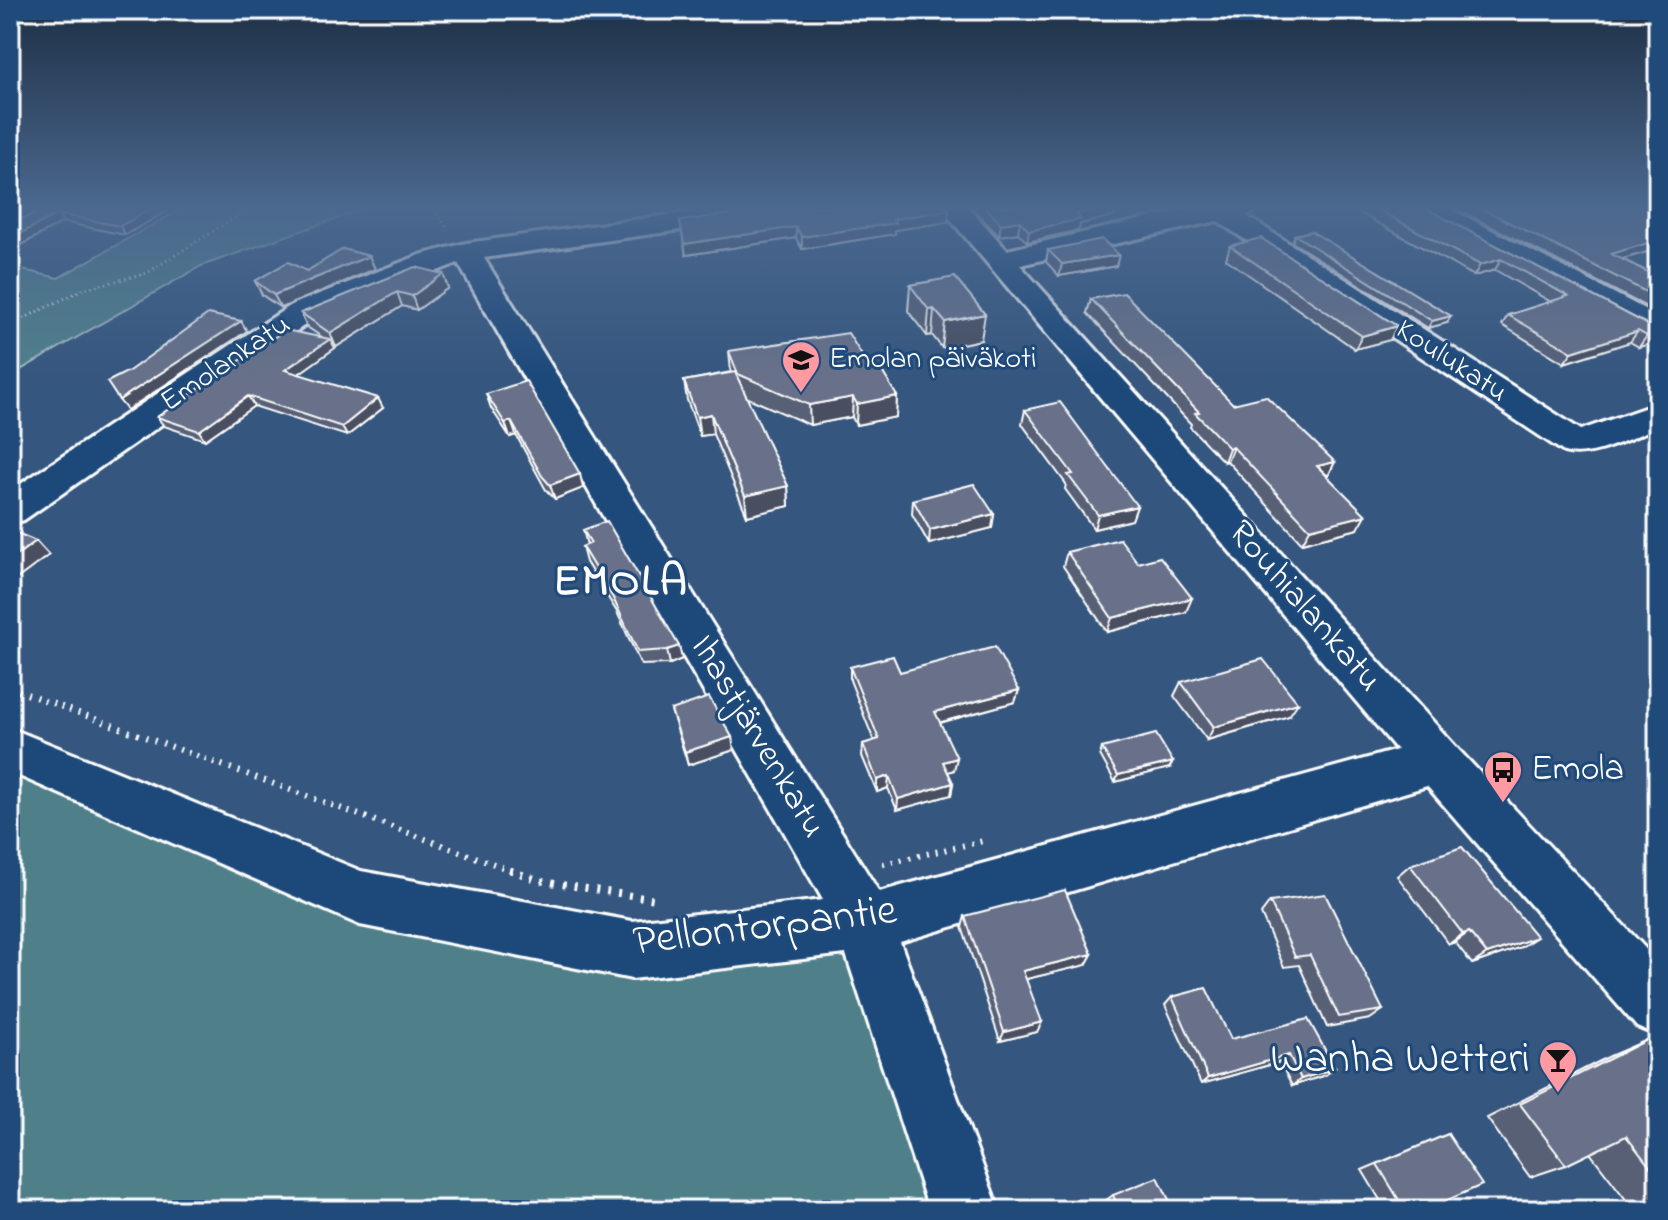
<svg xmlns="http://www.w3.org/2000/svg" width="1668" height="1220" font-family="'Indie Flower',sans-serif">
	<style>
		.green { fill: #50808a; stroke: #a8c0c4; stroke-width: 2 }
		.lines { fill: none; stroke-linecap: round; stroke-linejoin: round }
		.minor-casing { stroke: #fff; stroke-width: 6 }
		.path-far2 { stroke: #fff; stroke-width: 3; stroke-dasharray: 1 4; stroke-linecap: butt }
		.path-far1 { stroke: #fff; stroke-width: 6; stroke-dasharray: 2 7; stroke-linecap: butt }
		.path { stroke: #fff; stroke-width: 7; stroke-dasharray: 3 8; stroke-linecap: butt }
		.minor { fill: #1f4a7a; fill-rule: evenodd }
		.wall { fill: #596176; stroke: #fff; stroke-width: 2 }
		.shaded-wall { fill: #494f60; stroke: #fff; stroke-width: 2 }
		.building { fill: #687189; stroke: #fff; stroke-width: 2 }
		.labels { text-anchor: middle; dominant-baseline: central; stroke-width: 6; stroke-linejoin: round; paint-order: stroke }
		.far-poi-label { font-size: 30px; fill: #fff; stroke: #1f4a7a; text-anchor: start }
		.far-street-label { font-size: 30px; fill: #fff; stroke: #1f4a7a }
		.street-label { font-size: 36px; fill: #fff; stroke: #1f4a7a }
		.poi-label { font-size: 36px; fill: #fff; stroke: #1f4a7a; text-anchor: start }
		.district-label { font-size: 44px; font-weight: bold; letter-spacing: 2px; fill: #fff; stroke: #1f4a7a }
		.near-street-label { font-size: 44px; fill: #fff; stroke: #1f4a7a }
		.near-poi-label { font-size: 44px; fill: #fff; stroke: #1f4a7a; text-anchor: end }
	</style>
	<rect width="100%" height="100%" fill="#35567e"/>
	<filter id="ink" filterUnits="userSpaceOnUse"><feTurbulence type="fractalNoise" baseFrequency=".0125" numOctaves="2"/><feDisplacementMap in="SourceGraphic" scale="16" xChannelSelector="R" yChannelSelector="G"/><feConvolveMatrix kernelMatrix="1 2 1 2 8 2 1 2 1" color-interpolation-filters="sRGB"/></filter>
	<g filter="url(#ink)">
		<path class="green" d="M186 206H372L201 266 10 376V267L58 278Z
			M10 749 360 898 632 950 865 924 964 1210H10Z"/>
		<g class="lines">
			<defs>
				<path id="minor" d="M20 206H54C45 218 25 228 10 229V212Z
					M734 206H807L804 212 794 214 484 258 879 892 1397 750 939 206H967L1007 250 1200 206H1256L1253 213 1245 215 1581 430 1658 403V427C1630 437 1593 460 1564 452L1217 221 1020 265 1455 746 1658 962V1036L1637 1027 1427 786 900 942 999 1210H929L846 954 632 979 360 925 10 772V728L361 871 632 921 823 900 458 263 315 318 24 520 10 524V491L293 304 420 255 466 243Z
					M1411 206H1445L1658 316V339L1647 336 1414 212Z"/>
			</defs>
			<use href="#minor" class="minor-casing"/>
			<path class="path-far2" d="M430 206 448 229
				M10 325 84 289 147 273 253 206"/>
			<path class="path-far1" d="M10 688 516 872
				M883 864 983 841"/>
			<path class="path" d="M510 870 540 881 653 899"/>
			<use href="#minor" class="minor"/>
		</g>
		<path class="wall" d="M176 206 125 235 63 222 12 250 10 248V222L30 216Z
			M971 206H1116L1114 216 1080 224 1079 230 1027 242 1018 233 999 236Z
			M1347 206H1421L1654 328H1658L1639 347 1630 342 1564 363 1502 325 1508 315 1551 302 1495 270 1474 276Z
			M1452 206H1643L1658 211V249L1622 259 1658 277V313Z
			M680 221 948 222 895 230V234L802 249 796 238 686 255Z
			M1295 235 1447 323 1428 328 1292 242Z
			M1230 246 1390 340 1355 349 1226 259Z
			M1048 250 1116 266 1059 276 1046 262Z
			M369 256 375 269 281 308 262 295 255 281 307 271Z
			M443 274 448 288 417 310 402 306 336 347 333 345 335 348 298 374 383 408 347 436 254 406 205 440 164 426 157 417 322 337 307 327 301 313Z
			M910 285 981 340 942 348 932 335 927 336 908 311Z
			M1091 299 1233 404 1327 476 1358 529 1302 543 1227 461 1224 462 1190 427 1191 424 1087 313Z
			M729 351 871 370 897 396 896 417 856 425 852 417 810 425 746 397 788 486 789 506 747 516 713 434 700 436 687 400 684 381 731 372Z
			M486 394 583 488 555 499 546 490 516 435 510 437 491 408Z
			M1025 410 1137 506 1132 520 1094 529 1065 489 1066 484 1022 424Z
			M913 500 994 514 992 528 929 544 912 514Z
			M583 530 682 659 670 664 641 665 617 612 586 562 582 547 587 545Z
			M1067 552 1138 563 1186 612 1107 632 1063 566Z
			M850 667 900 672 1019 690 1015 702 940 723 954 770 948 772 953 783 951 795 897 810 888 788 877 792 862 756 863 744 874 741 850 680Z
			M1181 682 1289 716 1207 740 1174 696Z
			M671 710 734 750 688 765Z
			M1102 748 1169 768 1115 782 1100 755Z
			M1410 865 1521 947 1472 964 1455 942 1449 944 1397 876Z
			M1270 902 1383 1010 1370 1019 1327 1027 1299 965 1284 967 1261 914Z
			M965 916 1092 954 1086 965 1026 979 1037 1032 1000 1041 962 927Z
			M1172 997 1231 1039 1335 1068 1325 1075 1292 1086 1280 1062 1201 1084 1165 1005Z
			M1647 1040 1658 1052V1210H1634L1590 1153 1566 1165 1530 1177 1487 1118 1610 1056Z
			M1448 1134 1425 1210H1386L1362 1170Z
			M1113 1195 1174 1210H1109L1105 1201Z"/>
		<path class="shaded-wall" d="M156 206H176L125 235 120 226Z
			M678 206H711L678 211Z
			M1111 206H1116L1114 216 1080 224 1079 230 1027 242 1029 231 1076 214Z
			M949 210 948 222 895 230V234L802 249V237L893 219Z
			M57 214 63 222 12 250 10 246V239Z
			M1020 221 1018 233 999 236 1001 224Z
			M796 227V238L686 255 684 244Z
			M1658 240V249L1604 264 1611 254Z
			M1119 255 1116 266 1059 276 1062 264Z
			M369 256 375 269 281 308 274 295Z
			M1501 259 1495 270 1474 276 1480 265Z
			M443 274 448 288 417 310 412 296Z
			M397 292 402 306 336 347 330 333Z
			M934 309 932 335 927 336 929 310Z
			M985 314 981 340 942 348 945 322Z
			M1451 316 1447 323 1428 328 1432 321Z
			M241 321 247 331 127 410 119 400Z
			M1397 326 1390 340 1355 349 1362 336Z
			M1638 331 1630 342 1564 363 1572 352Z
			M1658 333V342L1639 347 1647 336Z
			M330 339 335 348 290 380 285 370Z
			M248 396 254 406 205 440 199 431Z
			M897 396 896 417 856 425 857 404Z
			M853 397 852 417 810 425 809 405Z
			M378 398 383 408 347 436 342 427Z
			M711 414 713 434 700 436 697 417Z
			M511 421 516 435 510 437 505 423Z
			M1233 447 1227 461 1224 462 1229 448Z
			M1335 462 1328 476 1317 466Z
			M580 474 583 488 555 499 550 485Z
			M788 486 789 506 747 516 745 496Z
			M1137 506 1132 520 1094 529 1098 515Z
			M994 514 992 528 929 544 930 530Z
			M1366 515 1358 529 1302 543 1310 529Z
			M36 541 49 555 10 584V560Z
			M1192 598 1186 612 1107 632 1112 618Z
			M679 646 682 659 670 664 667 650Z
			M1019 690 1015 702 934 724 935 712Z
			M1298 703 1289 716 1207 740 1214 727Z
			M732 737 734 750 688 765 685 752Z
			M957 758 954 770 941 774 943 762Z
			M1173 762 1169 768 1115 782 1118 775Z
			M889 776 888 788 877 792V780Z
			M953 783 951 795 897 810 898 799Z
			M1469 932 1455 942 1449 944 1463 934Z
			M1537 937 1521 947 1472 964 1487 954Z
			M1092 954 1086 965 1018 981 1023 971Z
			M1042 1022 1037 1032 1000 1041 1004 1032Z
			M1289 1055 1280 1062 1201 1084 1208 1078Z
			M1335 1068 1325 1075 1292 1086 1301 1079Z"/>
		<path class="building" d="M42 206H156L120 226 57 214 10 239V222L30 216Z
			M786 206H946L949 210 893 219 896 223 802 237 796 227 684 244 680 221Z
			M984 206H1111L1076 214 1081 219 1029 231 1020 221 1001 224Z
			M1371 206H1421L1654 328H1658V333L1647 336 1638 331 1572 352 1508 315 1568 296 1501 259 1480 265Z
			M1477 206H1643L1658 211V240L1611 254 1658 277V298Z
			M1311 231 1451 316 1432 321 1295 235Z
			M1261 238 1397 326 1362 336 1230 246Z
			M1102 239 1119 255 1062 264 1048 250Z
			M343 249 369 256 274 295 255 281 288 262 307 271Z
			M415 267 443 274 412 296 397 292 330 333 301 313Z
			M955 277 985 314 945 322 934 309 929 310 910 285Z
			M1124 293 1233 404 1266 396 1335 462 1317 466 1366 515 1310 529 1233 447 1229 448 1195 413 1199 412 1091 299Z
			M208 314 241 321 119 400 107 382 129 371Z
			M285 330 330 339 285 370 378 398 342 427 248 396 199 431 157 417Z
			M848 333 871 370 880 368 897 396 857 404 853 397 809 405 738 374 729 351Z
			M735 372 788 486 745 496 711 414 697 417 684 381Z
			M526 381 580 474 550 485 542 476 511 421 505 423 486 394Z
			M1060 402 1137 506 1098 515 1068 475 1073 474 1025 410Z
			M974 484 994 514 930 530 913 500Z
			M607 521 679 646 667 650 638 652 613 598 582 547 591 543 583 530Z
			M10 530 36 541 10 560Z
			M1120 539 1138 563 1160 557 1192 598 1112 618 1067 552Z
			M995 647 1019 690 935 712 957 758 943 762 953 783 898 799 889 776 877 780 863 744 879 739 850 667 893 656 900 672Z
			M1263 659 1298 703 1214 727 1181 682Z
			M709 697 732 737 685 752 671 710Z
			M1156 734 1173 762 1118 775 1102 748Z
			M1462 847 1537 937 1487 954 1469 932 1463 934 1410 865Z
			M1065 890 1092 954 1023 971 1042 1022 1004 1032 965 916Z
			M1325 894 1383 1010 1339 1017 1310 955 1295 957 1270 902Z
			M1206 988 1231 1039 1308 1019 1335 1068 1301 1079 1289 1055 1208 1078 1172 997Z
			M1647 1040 1658 1052V1177L1626 1136 1566 1165 1520 1104Z
			M1448 1134 1482 1185 1425 1210H1405L1377 1164Z
			M1158 1177 1174 1210H1119L1113 1195Z"/>
	</g>
	<linearGradient id="sky" x2="0" y2="1"><stop stop-color="#1d2f45"/><stop offset="0.55" stop-color="#4b688f"/><stop offset="1" stop-color="#4b688f" stop-opacity="0"/></linearGradient>
	<rect width="1668" height="377" fill="url(#sky)"/>
	<defs>
		<symbol id="school-pin" viewBox="-11 -11 22 30"><path d="M0 17L-7.5 6A9.5 9.5 0 1 1 7.5 6Z" fill="#ff9aa2" stroke="#1f4a7a"/><path d="M0-5L7-2L0 1L-7-2ZM-4 1L0 2.5L4 1V4Q0 6-4 4Z" fill="#111"/></symbol>
		<symbol id="bus-pin" viewBox="-11 -11 22 30"><path d="M0 17L-7.5 6A9.5 9.5 0 1 1 7.5 6Z" fill="#ff9aa2" stroke="#1f4a7a"/><path d="M-5-6H5V4H4V6H2V4H-2V6H-4V4H-5ZM-3.5-4V0h7V-4ZM-3.5 1.2v1.5H-2V1.2ZM2 1.2v1.5H3.5V1.2Z" fill="#111"/></symbol>
		<symbol id="bar-pin" viewBox="-11 -11 22 30"><path d="M0 17L-7.5 6A9.5 9.5 0 1 1 7.5 6Z" fill="#ff9aa2" stroke="#1f4a7a"/><path d="M-6-5H6L.8 .8V4.5H3.5V6h-7V4.5H-.8V.8Z" fill="#111"/></symbol>
	</defs>
	<g fill-rule="evenodd">
		<use href="#school-pin" x="779" y="338" width="44" height="60"/>
		<use href="#bus-pin" x="1481" y="748" width="44" height="60"/>
		<use href="#bar-pin" x="1536" y="1038" width="44" height="60"/>
	</g>
	<g class="labels">
		<g class="far-poi-label">
			<text x="829" y="360">Emolan päiväkoti</text>
		</g>
		<g class="far-street-label">
			<text transform="translate(1451 362) rotate(33)">Koulukatu</text>
			<text transform="translate(226 364) rotate(-34)">Emolankatu</text>
		</g>
		<g class="street-label">
			<text transform="translate(1304 607) rotate(49)">Rouhialankatu</text>
			<text transform="translate(757 737) rotate(59)">Ihastjärvenkatu</text>
		</g>
		<g class="poi-label">
			<text x="1531" y="770">Emola</text>
		</g>
		<g class="district-label">
			<text x="621" y="583">EMOLA</text>
		</g>
		<g class="near-street-label">
			<text transform="translate(765 927) rotate(-7)">Pellontorpantie</text>
		</g>
		<g class="near-poi-label">
			<text x="1530" y="1060">Wanha Wetteri</text>
		</g>
	</g>
	<rect width="1668" height="1220" fill="none" stroke="#1f4a7a" stroke-width="40"/>
	<rect x="20" y="20" width="1628" height="1180" fill="none" stroke="#fff" stroke-width="3" filter="url(#ink)"/>
</svg>
